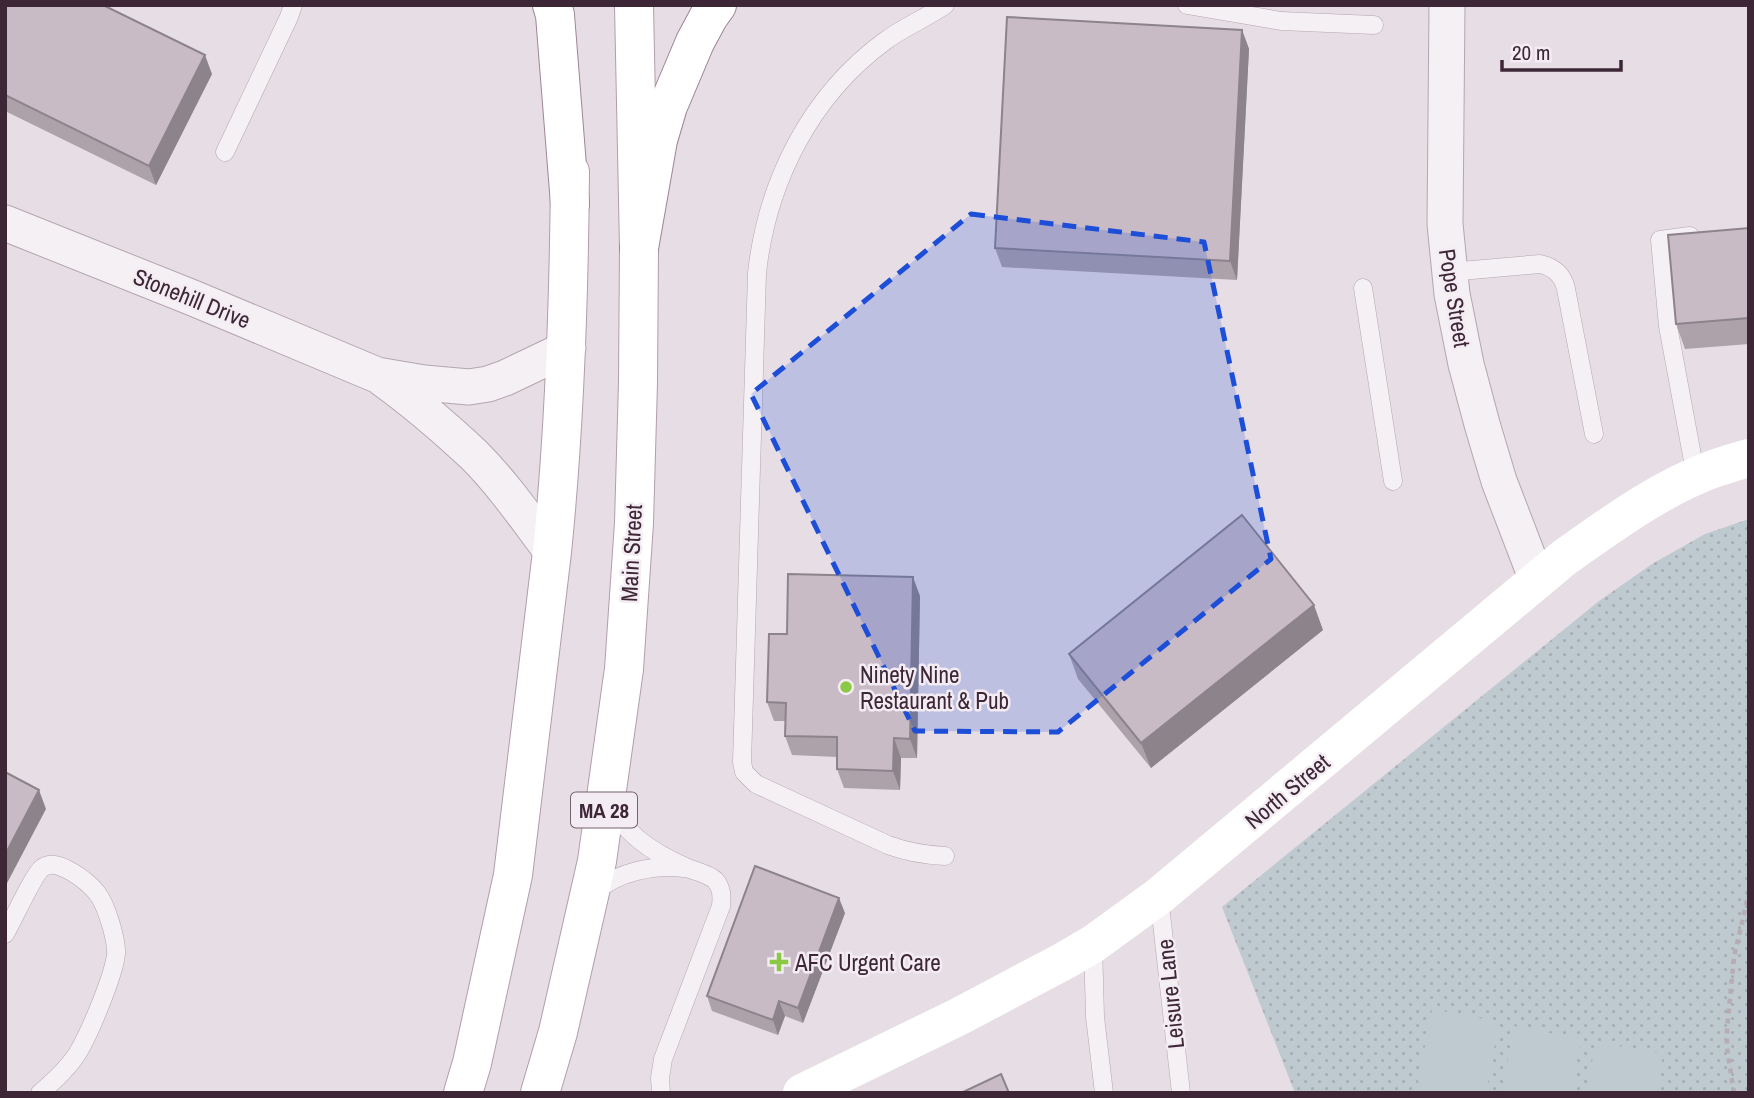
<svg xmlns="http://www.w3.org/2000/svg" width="1754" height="1098" font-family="'Archivo Narrow',sans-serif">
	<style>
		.grass { fill: url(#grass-dots) }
		.pitch { fill: #bfcad0 }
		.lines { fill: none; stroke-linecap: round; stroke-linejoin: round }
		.lane-casing { stroke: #b4a6b0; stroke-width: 19 }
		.street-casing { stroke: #b4a6b0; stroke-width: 37 }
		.primary-casing { stroke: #b29dad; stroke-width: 40 }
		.highway-casing { stroke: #9d8597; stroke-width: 40 }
		.path { stroke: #b6acb4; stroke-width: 4.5; stroke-dasharray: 5 5; stroke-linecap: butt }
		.lane { stroke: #f5f0f4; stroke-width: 18 }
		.street { stroke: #f5f0f4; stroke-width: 35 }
		.secondary { stroke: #fff; stroke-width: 38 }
		.primary { stroke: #fff; stroke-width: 38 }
		.highway { stroke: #fff; stroke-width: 38 }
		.wall { fill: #ada1aa }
		.shaded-wall { fill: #8d838b }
		.building { fill: #c9bbc6; stroke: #8d838b; stroke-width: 2 }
		.marked { fill: #1d4ed8; fill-opacity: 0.2; stroke: #1d4ed8; stroke-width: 5; stroke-dasharray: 14 9; stroke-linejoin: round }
		.poi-dot { fill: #8bc945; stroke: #f4ecf3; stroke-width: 2.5 }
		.labels { text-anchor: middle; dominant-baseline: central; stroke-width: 5; stroke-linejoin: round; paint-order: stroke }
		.shield { fill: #f4ecf3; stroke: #74626f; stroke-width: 2 }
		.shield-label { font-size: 21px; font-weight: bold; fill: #3d2737 }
		.street-label { font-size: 23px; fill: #3d2737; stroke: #f4ecf3 }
		.poi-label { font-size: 23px; fill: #3d2737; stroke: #f4ecf3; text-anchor: start }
	</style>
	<defs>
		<pattern id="grass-dots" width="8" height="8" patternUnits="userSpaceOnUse" patternTransform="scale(1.75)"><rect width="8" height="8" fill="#bfcad0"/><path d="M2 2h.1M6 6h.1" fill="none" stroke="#a5aeb3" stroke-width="1.8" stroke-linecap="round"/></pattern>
	</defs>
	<rect width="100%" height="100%" fill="#e7dde4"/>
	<path class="grass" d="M1749 519V1093H1295L1222 907 1599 601 1652 564 1705 534Z"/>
	<path class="pitch" d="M1432 1009 1499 1022 1486 1093H1416Z
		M1514 1026 1581 1039 1571 1093H1502Z
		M1596 1042 1663 1054 1656 1093H1586Z"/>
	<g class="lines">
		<defs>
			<path id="lane" d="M945 5C926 18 904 27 885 41 810 96 767 182 757 273L742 762 744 772 756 784 888 845C907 852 925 855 945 856
				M1187 5 1281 21 1374 25
				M225 152 289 17 293 5
				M1690 236 1660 240 1668 326 1696 477
				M1449 272 1540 264C1554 267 1563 275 1566 289L1594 434
				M1363 288 1393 481
				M613 803C621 835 662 857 690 869 698 872 708 874 715 880 722 888 722 896 721 906L663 1059 660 1078 661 1093
				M595 892C617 872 655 864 684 868
				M1159 896 1181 1093
				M5 934C12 922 34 874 42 868 52 861 63 867 72 872 82 878 90 884 97 893 106 904 117 940 116 954 114 975 89 1035 77 1054 68 1068 53 1082 40 1093
				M1093 944 1095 1017 1104 1093"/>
			<path id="street" d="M1447 5 1445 224 1452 294 1466 364 1482 424 1499 481 1537 580
				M5 223 193 298 377 375 424 383 469 387 488 384 505 378 568 348
				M383 379C415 402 445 428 474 455 503 484 527 519 552 552"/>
			<path id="primary" d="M463 1093 472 1063 513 875 552 552C565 425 569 299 570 172
				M540 1093 558 1032 597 861 624 669 634 523 638 382 639 248 634 5"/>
			<path id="highway" d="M552 5 555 15 570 204
				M639 248 658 140 668 106 695 42 709 16 717 5"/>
		</defs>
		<use href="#lane" class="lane-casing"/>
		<use href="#street" class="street-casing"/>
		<use href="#primary" class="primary-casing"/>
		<use href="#highway" class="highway-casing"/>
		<path class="path" d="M1734 1093 1727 1048V1029L1734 957 1749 892"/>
		<use href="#lane" class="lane"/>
		<use href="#street" class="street"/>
		<path class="secondary" d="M802 1093 958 1017 1064 961 1093 944 1159 896 1565 557C1612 524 1659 489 1713 469 1725 465 1737 461 1749 458"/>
		<use href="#primary" class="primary"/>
		<use href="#highway" class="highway"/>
	</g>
	<path class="wall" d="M5 5 212 74 156 185 5 111Z
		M1242 30 1249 49 1237 280 1002 267 995 248Z
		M1749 228V344L1685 349 1676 324Z
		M920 596 917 758H901L900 790 844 788 837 769V757L792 755 785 736V721H774L767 702 787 634Z
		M1323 630 1151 768 1078 679 1069 654Z
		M845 913 803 1023 785 1016 778 1035 712 1011 707 996Z"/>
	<path class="shaded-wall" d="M1242 30 1249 49 1237 280 1230 261Z
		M205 55 212 74 156 185 149 166Z
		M913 577 920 596 917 758 910 739Z
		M1314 605 1323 630 1151 768 1141 743Z
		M894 738 901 758 900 790 893 771Z
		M39 790 46 809 5 887V855Z
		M839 898 845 913 803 1023 798 1008Z
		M779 1001 785 1016 778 1035 773 1020Z"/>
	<path class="building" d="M5 5H103L205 55 149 166 5 95Z
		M1007 17 1242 30 1230 261 995 248Z
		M1749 228V318L1676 324 1668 235Z
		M1242 515 1314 605 1141 743 1069 654Z
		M788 574 913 577 910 739 894 738 893 771 837 769V737L785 736 786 703 767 702 769 634H787Z
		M5 772 39 790 5 855Z
		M755 866 839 898 798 1008 779 1001 773 1020 707 996Z
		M1001 1074 1009 1093H961Z"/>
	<path class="marked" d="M971 214 1204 242 1271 559 1058 732 915 731 751 394Z"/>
	<g class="poi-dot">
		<circle cx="846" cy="687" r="7"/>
		<path d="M775.5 951.5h7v7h7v7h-7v7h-7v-7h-7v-7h7z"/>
	</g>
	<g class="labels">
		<rect class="shield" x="571" y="792.5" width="66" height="35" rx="5"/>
		<g class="shield-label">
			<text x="604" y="810">MA 28</text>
		</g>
		<g class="street-label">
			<text transform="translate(192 298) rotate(22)">Stonehill Drive</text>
			<text transform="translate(1455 298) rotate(81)">Pope Street</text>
			<text transform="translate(631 553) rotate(-87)">Main Street</text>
			<text transform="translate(1287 791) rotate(-40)">North Street</text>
			<text transform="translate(1170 994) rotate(-96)">Leisure Lane</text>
		</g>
		<g class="poi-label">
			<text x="860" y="674">Ninety Nine<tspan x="860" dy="26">Restaurant &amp; Pub</tspan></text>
			<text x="795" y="962">AFC Urgent Care</text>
		</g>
	</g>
	<rect width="1754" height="1098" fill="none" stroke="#3d2737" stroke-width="14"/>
	<path d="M1502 60v10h119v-10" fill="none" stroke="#3d2737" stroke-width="3.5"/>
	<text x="1512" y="60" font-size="21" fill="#3d2737" stroke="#f4ecf3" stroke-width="5" paint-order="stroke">20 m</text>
</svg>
